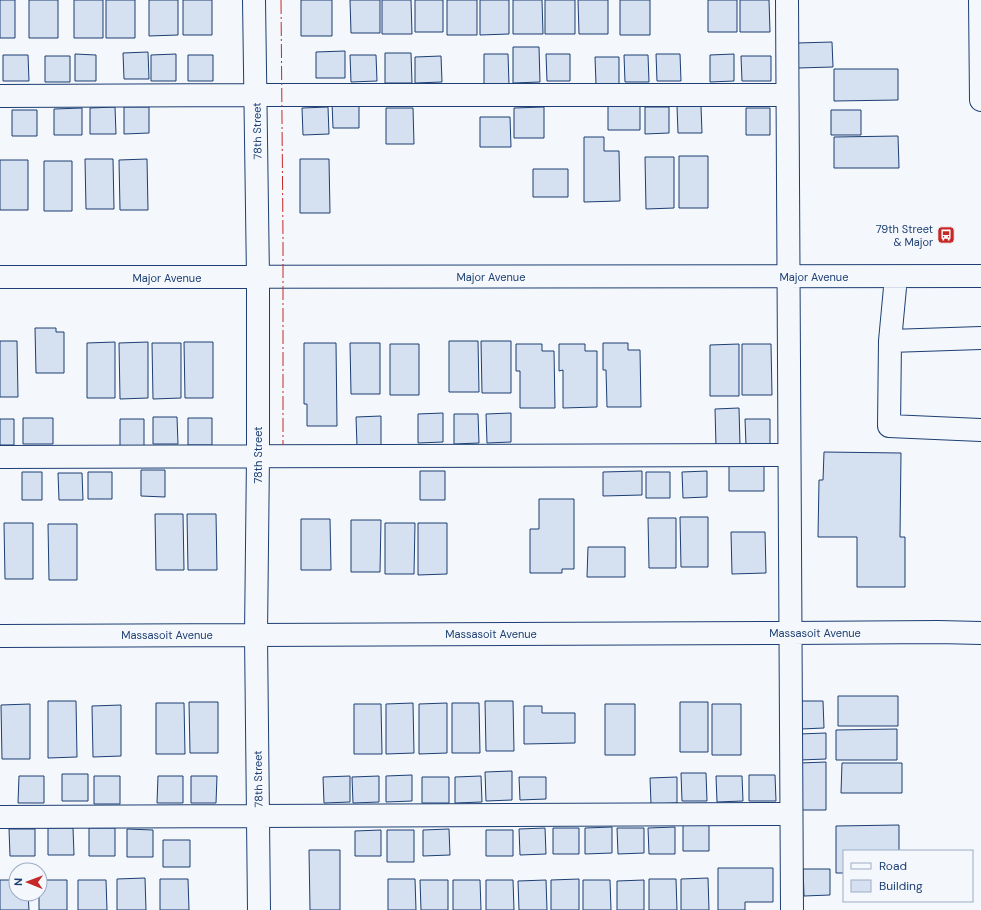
<svg xmlns="http://www.w3.org/2000/svg" width="981" height="910" font-family="'DM Sans',sans-serif">
	<style>
		.building { fill: #d5e0f0; stroke: #1d3f73 }
		.lines { fill: none; stroke-linecap: round; stroke-linejoin: round }
		.minor-casing { stroke: #1d3f73; stroke-width: 24 }
		.major-casing { stroke: #1d3f73; stroke-width: 24 }
		.minor { stroke: #f4f7fb; stroke-width: 22 }
		.major { stroke: #f4f7fb; stroke-width: 22 }
		.power { stroke: #c62828; stroke-width: 1; stroke-dasharray: 14 3 2 3; stroke-linecap: butt }
		.labels { text-anchor: middle; dominant-baseline: central; stroke-width: 3; stroke-linejoin: round; paint-order: stroke }
		.street-label { font-size: 11px; fill: #1d3f73; stroke: #f4f7fb }
		.poi-label { font-size: 11px; fill: #1d3f73; stroke: #f4f7fb; text-anchor: end }
	</style>
	<rect width="100%" height="100%" fill="#f4f7fb"/>
	<path class="building" d="M0 0H15V38H0Z
		M29 0H58V38H29Z
		M74 0H103V38H74Z
		M106 0H135V38H106Z
		M149 0H178V35L149 36Z
		M183 0H212V35H183Z
		M301 0H332V36H301Z
		M350 0H380V33H351Z
		M382 0H411L412 34H382Z
		M415 0H443V32H415Z
		M447 0H477V35H447Z
		M480 0H509V34L480 35Z
		M513 0H542L543 34H513Z
		M545 0H575V34H545Z
		M578 0H608V34H579Z
		M620 0H650V35H620Z
		M708 0H737V32H708Z
		M740 0H769L770 32H740Z
		M832 42 833 67 798 68 797 43Z
		M513 47H539L540 82 513 83Z
		M345 51V78H316V52Z
		M148 52 149 79H124L123 53Z
		M385 53H411L412 83H385Z
		M75 54 96 55V81H75Z
		M176 54V81H151V55Z
		M484 54H508L509 84H484Z
		M546 54H570V81H547Z
		M656 54H680L681 81H657Z
		M734 54V81L710 82V55Z
		M3 55H28L29 81H3Z
		M188 55H213V81H188Z
		M350 55H376L377 81 351 82Z
		M624 55H648L649 82H625Z
		M45 56H70V82H45Z
		M441 56 442 82 415 83V57Z
		M741 56H771V81H742Z
		M595 57H619V84H596Z
		M834 69H898V100L834 101Z
		M359 101V128H333L332 102Z
		M640 103V130H608V104Z
		M677 106H701L702 133H678Z
		M115 107 116 134H90V108Z
		M124 107H149V133L124 134Z
		M328 107 329 134 303 135 302 108Z
		M544 107V138H514V108Z
		M645 107H669V133L645 134Z
		M82 108V135H54V109Z
		M386 108H413L414 144H386Z
		M746 108H770V135H746Z
		M12 110H37V136H12Z
		M831 110H861V135H831Z
		M480 117H510L511 147H480Z
		M898 136 899 168H834V137Z
		M584 137H604V151H619L620 201 584 202Z
		M679 156H708V208H679Z
		M645 157H674V208L646 209Z
		M85 159H113L114 209H86Z
		M147 159 148 210H120L119 160Z
		M300 159H329L330 213H300Z
		M0 160H28V210H0Z
		M44 161H72V211H44Z
		M533 169H568V197H533Z
		M35 328H56V332H64V373H36Z
		M0 341H17L18 397H0Z
		M449 341H478L479 392H449Z
		M481 341H511V393H482Z
		M115 342V398H87V343Z
		M148 342V398L120 399 119 343Z
		M184 342H213V398H185Z
		M152 343H181V398L153 399Z
		M304 343H336L337 426H307V404H304Z
		M350 343H380V394H351Z
		M603 343H628V350H640L641 407H607L606 370H603Z
		M390 344H419V395H390Z
		M516 344H542V351H554L555 408H520V371H516Z
		M559 344H585V351H597V407L563 408V370L559 371Z
		M739 344V396H710V345Z
		M742 344H771L772 395H742Z
		M739 408 740 445 716 446 715 409Z
		M443 413V442L418 443V414Z
		M511 413V442L487 443 486 414Z
		M454 414H478L479 443 454 444Z
		M381 416V445L357 446 356 417Z
		M153 417H177L178 444H153Z
		M23 418H53V444H23Z
		M188 418H212V445H188Z
		M0 419H14V445H0Z
		M120 419H144V446H120Z
		M745 419H770V445H746Z
		M824 452 901 453 900 537H905V587H857V537H818L819 480H823Z
		M729 464H764V491H729Z
		M141 470H165V497L141 496Z
		M420 471H445V500H420Z
		M642 471V495L603 496V472Z
		M707 471V497L683 498 682 472Z
		M22 472H42V500H22Z
		M88 472H112V499H88Z
		M646 472H670V498H646Z
		M58 473H82L83 500H59Z
		M539 499H574V569H562V573H530V529H539Z
		M155 514H183L184 570H156Z
		M187 514H216L217 570H188Z
		M680 517H708V567H681Z
		M648 518H676V568H649Z
		M301 519H330L331 570H301Z
		M351 520H381L380 572H351Z
		M4 523H33V579H5Z
		M385 523H415L414 574H385Z
		M418 523H447V574L418 575Z
		M48 524H77V580H49Z
		M731 532H765L766 573 732 574Z
		M588 547H625V577H587Z
		M838 696H898V726H838Z
		M48 701H76L77 757 48 758Z
		M485 701H513L514 751H486Z
		M800 701H823L824 728 801 729Z
		M189 702H218V753H190Z
		M680 702H708V752H680Z
		M156 703H184L185 754H156Z
		M413 703 414 753 386 754V704Z
		M447 703V753L419 754V704Z
		M452 703H479L480 753H452Z
		M30 704V759H2L1 705Z
		M354 704H381L382 754H354Z
		M605 704H635V755H605Z
		M712 704H741V755H712Z
		M121 705V756L93 757 92 706Z
		M524 706H542V713H575V743L524 744Z
		M897 729V760H836V730Z
		M826 733V759L800 760 799 734Z
		M826 762V810H800V763Z
		M842 763H902V793H841Z
		M512 771V800L486 801 485 772Z
		M681 773H706L707 801H682Z
		M62 774H88V801H62Z
		M412 775V801L386 802V776Z
		M749 775H775L776 801H749Z
		M19 776H44V803H18Z
		M94 776H120V804H94Z
		M158 776H183V803H157Z
		M191 776H217L216 803H191Z
		M350 776V802L324 803 323 777Z
		M379 776V802L353 803 352 777Z
		M481 776 482 802 455 803V777Z
		M716 776H742L743 801 717 802Z
		M422 777H449V803H422Z
		M519 777H546V799L520 800Z
		M677 777V803L651 804 650 778Z
		M683 825H709V851H683Z
		M899 825V851H844V873H836V826Z
		M612 827V853L585 854V828Z
		M675 827V854H649L648 828Z
		M48 828H73L74 855H48Z
		M89 828H115V856H89Z
		M545 828 546 854 520 855 519 829Z
		M553 828H579V854H553Z
		M617 828H644V853L618 854Z
		M9 829H35V856H10Z
		M127 829 153 830V857H127Z
		M449 829 450 855 423 856V830Z
		M381 830V856H355V831Z
		M387 830H414V862H387Z
		M486 830H513V856H486Z
		M163 840H190V867H163Z
		M309 850H340V910H310Z
		M718 868H773V902H745V910H718Z
		M803 869H830V895L804 896Z
		M145 878 146 910H117V879Z
		M708 878 709 910H681V879Z
		M160 879H188L189 910H160Z
		M388 879H415L416 910H388Z
		M579 879V910H551V880Z
		M649 879H676L677 910H649Z
		M0 880H16V894H28L29 910H0Z
		M40 880H67V910H39V894H40Z
		M78 880H106L107 910H78Z
		M420 880H448V910H421Z
		M453 880H480L481 910H453Z
		M486 880H513L514 910H486Z
		M546 880 547 910H519L518 881Z
		M583 880H610L611 910H583Z
		M644 880V910H617V881Z"/>
	<g class="lines">
		<defs>
			<path id="minor" d="M254 0 258 278V456L256 635 259 910
				M787 0 792 910
				M0 96 287 95H787
				M0 277 981 276
				M896 277 890 341 889 426 981 430
				M890 341 981 338
				M0 457 789 455
				M0 636 790 633 938 632 981 633
				M0 817 791 814"/>
			<path id="major" d="M980 0 981 100"/>
		</defs>
		<use href="#minor" class="minor-casing"/>
		<use href="#major" class="major-casing"/>
		<use href="#minor" class="minor"/>
		<use href="#major" class="major"/>
		<path class="power" d="M281 0 283 238V445"/>
	</g>
	<defs>
		<symbol id="bus-square" viewBox="-11 -11 22 22"><rect x="-9" y="-9" width="18" height="18" rx="4" fill="#c62828" stroke="#f4f7fb"/><path d="M-5-6H5V4H4V6H2V4H-2V6H-4V4H-5ZM-3.5-4V0h7V-4ZM-3.5 1.2v1.5H-2V1.2ZM2 1.2v1.5H3.5V1.2Z" fill="#fff"/></symbol>
	</defs>
	<g fill-rule="evenodd">
		<use href="#bus-square" x="936" y="225" width="20" height="20"/>
	</g>
	<g class="labels">
		<g class="street-label">
			<text transform="translate(257 131) rotate(-91)">78th Street</text>
			<text x="491" y="277">Major Avenue</text>
			<text x="814" y="277">Major Avenue</text>
			<text x="167" y="278">Major Avenue</text>
			<text transform="translate(258 455) rotate(-90)">78th Street</text>
			<text x="815" y="633">Massasoit Avenue</text>
			<text x="491" y="634">Massasoit Avenue</text>
			<text x="167" y="635">Massasoit Avenue</text>
			<text transform="translate(258 779) rotate(-91)">78th Street</text>
		</g>
		<g class="poi-label">
			<text x="933" y="229">79th Street<tspan x="933" dy="13">&amp; Major</tspan></text>
		</g>
	</g>
	<rect x="843" y="850" width="130" height="52" fill="#f4f7fb" stroke="#9eadc5"/>
	<rect x="851" y="863" width="20" height="6" fill="#f4f7fb" stroke="#9eadc5"/>
	<text x="879" y="870" font-size="12" fill="#1d3f73">Road</text>
	<rect x="851" y="880" width="20" height="12" fill="#d5e0f0" stroke="#9eadc5"/>
	<text x="879" y="890" font-size="12" fill="#1d3f73">Building</text>
	<g transform="translate(28 882) rotate(271)"><circle r="19" fill="#f4f7fb" stroke="#9eadc5"/>
	<path d="M0-3L7 15L0 10L-7 15Z" fill="#c62828"/>
	<text y="-6" font-size="11" font-weight="bold" text-anchor="middle" fill="#1d3f73">N</text>
	</g>
</svg>
